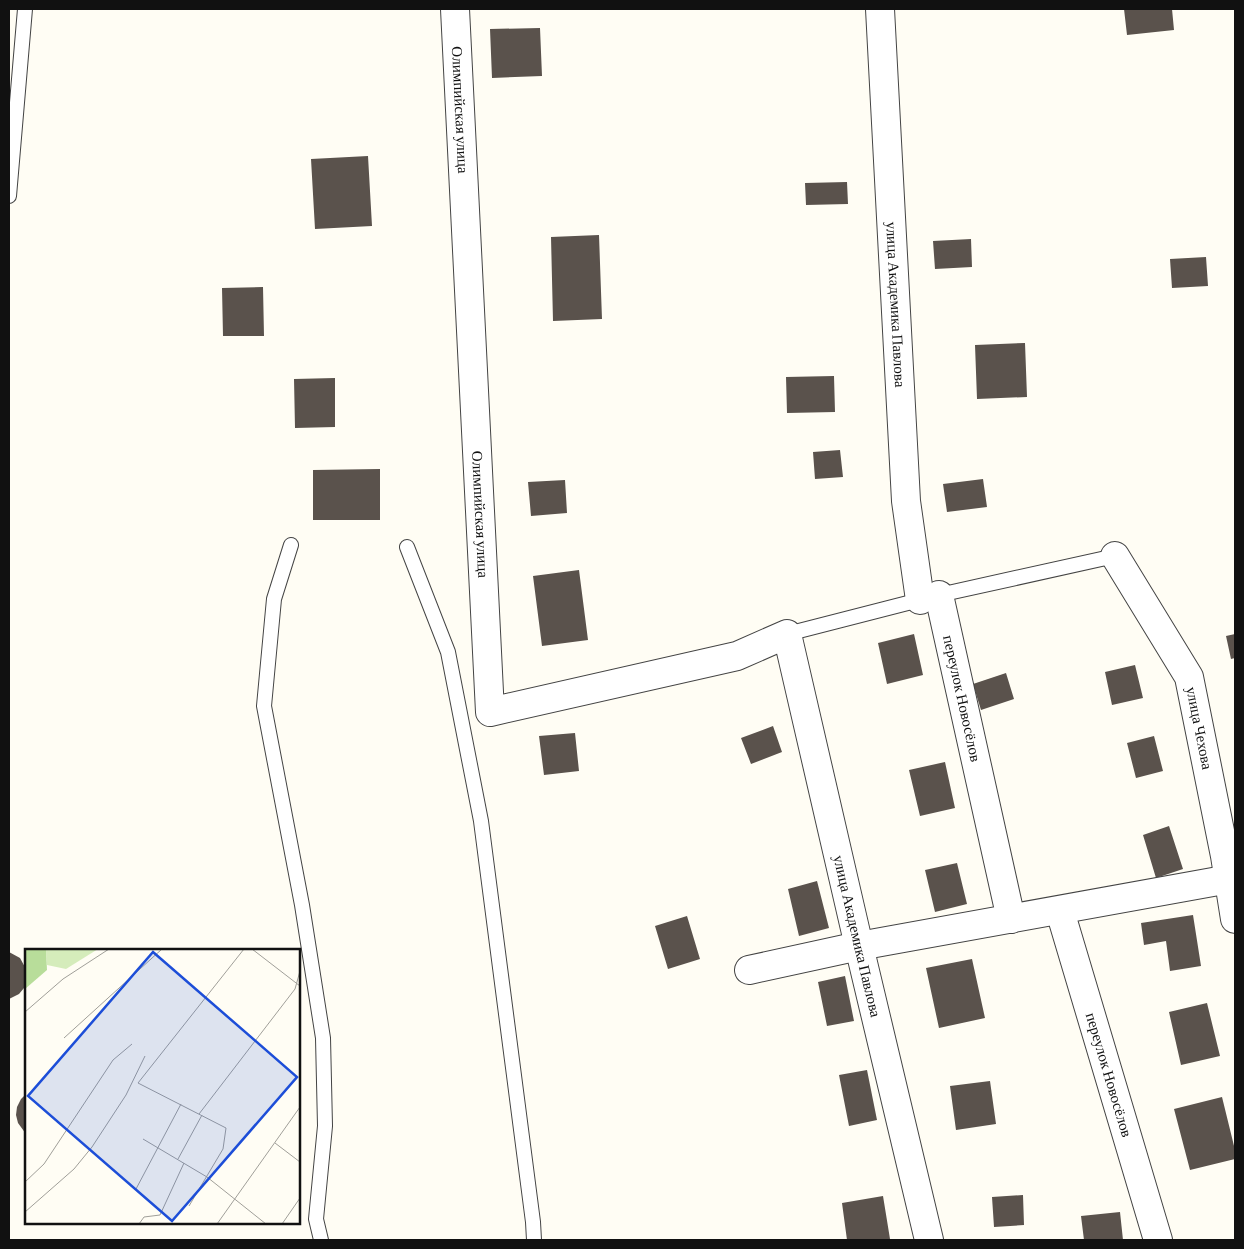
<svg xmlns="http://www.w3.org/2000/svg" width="1244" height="1249" font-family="'Crimson Pro',serif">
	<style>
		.building { fill: #5a524c }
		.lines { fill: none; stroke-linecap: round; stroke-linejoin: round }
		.service-casing { stroke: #444; stroke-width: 16 }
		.minor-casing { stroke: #444; stroke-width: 30 }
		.service { stroke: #fff; stroke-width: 14 }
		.minor { stroke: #fff; stroke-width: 28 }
		.labels { text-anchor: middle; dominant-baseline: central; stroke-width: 5; stroke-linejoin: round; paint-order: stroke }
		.street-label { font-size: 15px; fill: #111; stroke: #fff }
		.inset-road { fill: none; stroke: #a09f99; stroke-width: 1 }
		.view { fill: #1d4ed8; fill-opacity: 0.15; stroke: #1d4ed8; stroke-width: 2.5 }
		.inset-edge { fill: none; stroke: #111; stroke-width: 2.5 }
	</style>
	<rect width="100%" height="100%" fill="#fffdf4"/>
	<path class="building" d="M1124 9H1172L1174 30 1127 35Z
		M540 28 542 76 492 78 490 29Z
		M368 156 372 226 315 229 311 159Z
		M847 182 848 204 806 205 805 183Z
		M599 235 602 319 553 321 551 237Z
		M971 239 972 267 935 269 933 241Z
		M1206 257 1208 286 1172 288 1170 259Z
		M263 287 264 336H223L222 288Z
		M1025 343 1027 397 977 399 975 345Z
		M834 376 835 412 787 413 786 377Z
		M335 378V427L295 428 294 379Z
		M840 450 843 477 815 479 813 452Z
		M380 469V520H313V470Z
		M983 479 987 507 947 512 943 484Z
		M565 480 567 513 531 516 528 482Z
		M579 570 588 640 542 646 533 576Z
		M914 634 923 675 887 684 878 643Z
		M1235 634V658L1231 659 1226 636Z
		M1135 665 1143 698 1112 705 1105 672Z
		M1006 673 1014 699 981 710 973 684Z
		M773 726 782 752 751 764 741 738Z
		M575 733 579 771 544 775 539 736Z
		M1154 736 1163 771 1136 778 1127 743Z
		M945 762 955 808 920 816 909 770Z
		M1169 826 1183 869 1156 878 1143 835Z
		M957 863 967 904 935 912 925 870Z
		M817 881 829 928 799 936 788 889Z
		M1193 915 1201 966 1170 971 1166 941 1144 945 1141 923Z
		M687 916 700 959 668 969 655 926Z
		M9 952 20 958 26 969V982L24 988 19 994 9 999Z
		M972 959 985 1018 939 1028 926 968Z
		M845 976 854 1021 827 1026 818 982Z
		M1207 1003 1220 1056 1181 1065 1169 1012Z
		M867 1070 877 1120 849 1126 839 1075Z
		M990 1081 996 1124 956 1130 950 1086Z
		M26 1094V1134L18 1123 16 1115 17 1107 21 1099Z
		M1222 1097 1235 1150V1159L1190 1170 1174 1109Z
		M1023 1195 1024 1225 994 1227 992 1197Z
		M883 1196 890 1239 847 1240 842 1203Z
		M1120 1212 1123 1240H1084L1081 1216Z"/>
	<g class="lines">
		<defs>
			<path id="service" d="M9 196 25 9
				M291 545 274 599 264 706 302 905 323 1038 325 1126 316 1219 321 1240
				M407 547 448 652 481 821 533 1222 534 1240
				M787 634 939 595 1115 556"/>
			<g id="minor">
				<path id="s1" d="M455 9 490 712 737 656 787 634 859 946 929 1240"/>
				<path id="s2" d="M880 9 906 501 920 600"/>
				<path id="s3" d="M1115 556 1189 677 1225 856 1235 919"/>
				<path id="s4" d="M939 595 1011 919"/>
				<path id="s5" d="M1060 911 1158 1240"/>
				<path d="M749 970 859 946 1235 878"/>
			</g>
		</defs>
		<use href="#service" class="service-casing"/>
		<use href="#minor" class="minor-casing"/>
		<use href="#service" class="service"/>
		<use href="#minor" class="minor"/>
	</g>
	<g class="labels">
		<g class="street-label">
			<text stroke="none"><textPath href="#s1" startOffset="101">Олимпийская улица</textPath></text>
			<text stroke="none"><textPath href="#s2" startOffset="296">улица Академика Павлова</textPath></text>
			<text stroke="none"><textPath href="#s1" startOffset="506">Олимпийская улица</textPath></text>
			<text stroke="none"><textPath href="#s4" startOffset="106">переулок Новосёлов</textPath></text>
			<text stroke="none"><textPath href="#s3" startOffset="194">улица Чехова</textPath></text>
			<text stroke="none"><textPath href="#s1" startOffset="1322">улица Академика Павлова</textPath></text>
			<text stroke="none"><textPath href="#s5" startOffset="171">переулок Новосёлов</textPath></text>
		</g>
	</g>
	<g transform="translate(25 949)">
		<rect width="275" height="275" fill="#fffdf4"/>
		<path d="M21 0H73L41 20 22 16Z" fill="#d5ecbb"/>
		<path d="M0 0H21L22 21 0 40Z" fill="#b8dd9a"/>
		<path class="inset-road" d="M227 0 275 37M0 63 38 30 84 0M39 89 137 0M174 165 270 40 275 22M118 190 182 228 241 275M250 194 275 213M153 210 177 166M0 233 19 215 88 111 107 95M111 240 156 155M164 257 198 200 201 179 113 134 219 0M0 263 49 220 67 198 101 146 120 107M114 275 119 268 135 266 159 214M192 275 275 158M257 275 275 249"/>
		<path class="view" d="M128 3 272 128 147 272 3 147Z"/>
		<rect width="275" height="275" class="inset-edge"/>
	</g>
	<rect width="1244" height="1249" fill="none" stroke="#111111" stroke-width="20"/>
</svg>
